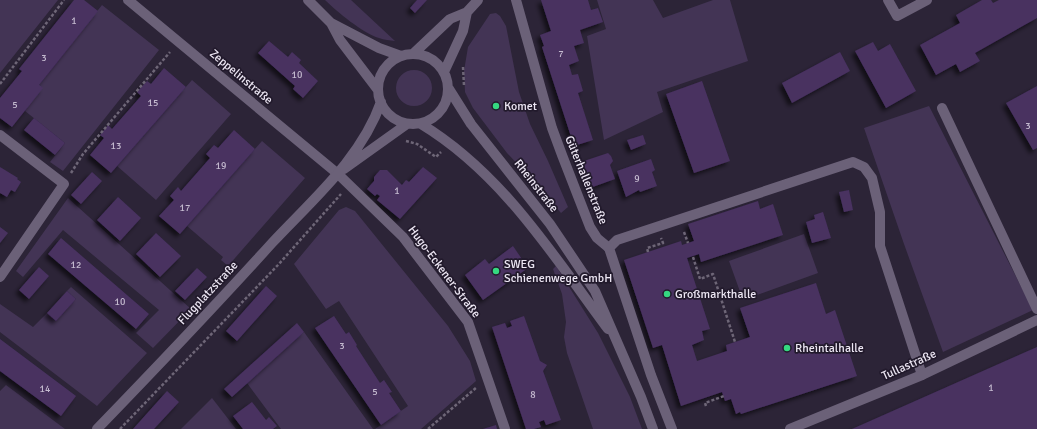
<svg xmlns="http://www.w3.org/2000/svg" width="1037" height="429" font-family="Signika,sans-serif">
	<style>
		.green { fill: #433455 }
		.building { fill: #483161; filter: url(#shadow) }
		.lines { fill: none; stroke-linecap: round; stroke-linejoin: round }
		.path { stroke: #6e6677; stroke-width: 2.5; stroke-dasharray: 3 2; stroke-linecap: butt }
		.lane { stroke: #6b6178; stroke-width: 10 }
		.street { stroke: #6b6178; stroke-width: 10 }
		.secondary { stroke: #6b6178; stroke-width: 10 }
		.poi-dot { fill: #35d881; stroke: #221a2c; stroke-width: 1.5 }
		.labels { text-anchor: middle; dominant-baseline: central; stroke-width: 3.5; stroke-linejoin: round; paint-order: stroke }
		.number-label { font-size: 10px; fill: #c4bacf }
		.street-label { font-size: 12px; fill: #ede7f4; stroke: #221a2c }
		.poi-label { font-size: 12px; fill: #ede7f4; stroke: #221a2c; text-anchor: start }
	</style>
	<defs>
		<filter id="shadow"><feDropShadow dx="-3.5" dy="3.5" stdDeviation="2" flood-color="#0009"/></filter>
	</defs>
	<rect width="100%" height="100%" fill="#2c2437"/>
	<path class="green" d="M0 0H58L0 73Z
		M325 0H351L395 41C390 40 384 40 379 38 363 33 337 12 325 0Z
		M597 0H653L663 18 713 0H730L748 61 657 92 663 112 604 140 587 36 606 29Z
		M102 5 159 50 63 171 50 162 65 143 25 111 39 85Z
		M496 13 500 16 506 26 519 92 530 124 548 161 568 207 561 213 539 187 507 153 473 108 465 92 464 71 468 47 490 14Z
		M396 88a18 18 0 1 1 36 0a18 18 0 1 1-36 0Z
		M192 80 231 114 156 200 117 166Z
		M929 106 1033 310 943 352 904 244 864 128Z
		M262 141 305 178 228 266 221 260 223 257 187 226Z
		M68 198 191 309 153 348 136 333 159 310 63 230 23 277 16 271Z
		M346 207 355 211 448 326 470 361 476 381 421 429H375L408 406 339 301 326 309 294 264 339 210Z
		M804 234 818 273 743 300 729 261Z
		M556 266 598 333 630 397 642 429H593L567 353 564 337 566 322 562 294 553 269Z
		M71 287 147 353 97 406 0 332V304L33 327 47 313 56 321 76 299 67 291Z
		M304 332 373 429H281L247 383Z
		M6 385 65 429H0V391Z
		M212 398 236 429H181Z"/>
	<path class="building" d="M74 0H84L98 11 39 85 43 88 12 127 0 118V98L22 71 19 69Z
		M417 0H427L415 13 410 8Z
		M541 0H588L591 10 598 8 603 22 580 30 584 43 574 46 579 61 569 65 572 75 578 74 583 91 578 93 593 140 574 146 542 47 544 46 540 35 551 31Z
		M982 0H991L993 3 999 0H1037V18L975 53 980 61 960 72 956 64 936 75 920 45 960 23 956 15Z
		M269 41 288 57 292 52 301 60 299 63 318 81 303 98 293 89 295 86 258 53Z
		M873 42 878 51 890 44 916 91 886 108 855 51Z
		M840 52 850 71 792 103 782 83Z
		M164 68 186 87 111 173 90 155 104 138 100 135 108 125 112 129 141 96 137 92 147 81 151 84Z
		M702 81 730 161 694 173 666 94Z
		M1037 86V148L1033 150 1006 103Z
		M34 118 65 143 55 155 24 130Z
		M234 130 255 149 180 234 159 216 174 200 170 196 178 187 181 191 210 158 206 154 214 145 218 148Z
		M643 135 646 144 631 150 627 140Z
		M608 153 611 156 613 161 610 165 615 179 590 188 581 162Z
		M651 159 655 170 652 172 657 186 640 192 639 190 626 197 617 171Z
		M0 167 18 178 17 179 21 182 15 192 11 190 7 197 0 193Z
		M423 167 437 178 400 219 377 200 380 196 377 194 375 196 367 189 374 181V177L380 170H387L402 185 406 180 409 182Z
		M92 172 102 181 81 204 71 195Z
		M849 190 853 210 844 212 839 192Z
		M118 197 141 218 120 241 97 220Z
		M758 201 760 209 773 204 783 235 701 262 699 254 687 258 710 329 702 331 704 340 692 345 697 361 727 351 726 345 750 337 740 308 816 283 826 314 835 310 857 376 741 414 740 412 736 414 731 399 725 401 722 392 681 406 662 345 653 348 624 260 681 241 682 245 694 241 688 224Z
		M823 212 831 238 812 243 806 222 815 219 814 215Z
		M0 227 8 233 0 243Z
		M156 233 181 256 160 277 136 254Z
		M61 238 149 314 136 329 48 254Z
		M513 246 528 268 483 300 465 275 485 259 489 264Z
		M39 267 49 276 29 299 19 290Z
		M197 268 207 277 185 300 175 291Z
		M266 286 277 296 237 341 226 331Z
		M67 291 76 299 56 321 47 313Z
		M334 316 346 334 349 332 357 345 356 346 380 383 384 380 392 392 389 393 401 411 381 425 315 328Z
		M524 316 540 361 547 365 543 371 561 420 546 425 544 420 539 422 541 427 534 429H526L492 327 505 323 507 328 512 326 510 321Z
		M297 323 304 332 232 397 224 389Z
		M0 339 76 396 61 416 0 371Z
		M1037 347V429H852Z
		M167 391 179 402 154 429H133Z
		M252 402 266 420 269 417 277 426 273 429H243L233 416Z
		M496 425 497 429H483Z"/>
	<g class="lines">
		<path class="path" d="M463 67 464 86
			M0 84 64 0
			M406 141 417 144 436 157 441 152
			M71 173 83 154 170 52
			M684 232 688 243
			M648 252 647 248 663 243 661 238
			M693 257 700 279 713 274 735 342
			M706 406 705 403 724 396
			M120 429 278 265 341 194
			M428 429 477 387"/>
		<path class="lane" d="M888 0 897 16 927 0
			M942 108 1037 309
			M672 429 651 375 609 248 617 240 853 162 864 167 872 178 880 212V246L922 375"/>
		<path class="street" d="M128 0 338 174 403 237 468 322 505 429
			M516 0 552 128 562 155 590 227 597 238 609 248
			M0 135 64 184 0 277
			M790 429 922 375 1037 320"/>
		<path class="secondary" d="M308 0 331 23 379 48 401 56
			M331 23 340 40 378 90
			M378 89a35 35 0 1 1 70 0a35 35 0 1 1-70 0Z
			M413 54 450 19 467 12 478 0
			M444 72 463 31 467 12
			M449 89 471 124 550 224 595 291 641 397 653 429
			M421 124C502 173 553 255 608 329
			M344 169 407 124
			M97 429C156 368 215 306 272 243 312 200 361 159 381 102"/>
	</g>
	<g class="poi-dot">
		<circle cx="496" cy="106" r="4"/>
		<circle cx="496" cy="271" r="4"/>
		<circle cx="667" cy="294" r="4"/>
		<circle cx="787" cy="348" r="4"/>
	</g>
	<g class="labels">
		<g class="number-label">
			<text x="74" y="21">1</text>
			<text x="561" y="54">7</text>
			<text x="44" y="58">3</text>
			<text x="297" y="75">10</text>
			<text x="153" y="103">15</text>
			<text x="15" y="105">5</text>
			<text x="1028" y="126">3</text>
			<text x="116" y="146">13</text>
			<text x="221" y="166">19</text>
			<text x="637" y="179">9</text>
			<text x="397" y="191">1</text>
			<text x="185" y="208">17</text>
			<text x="76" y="265">12</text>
			<text x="120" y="302">10</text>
			<text x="342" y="346">3</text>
			<text x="991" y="388">1</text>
			<text x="45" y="389">14</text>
			<text x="375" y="392">5</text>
			<text x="533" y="395">8</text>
		</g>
		<g class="street-label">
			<text transform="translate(241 77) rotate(40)">Zeppelinstraße</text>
			<text transform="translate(586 180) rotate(68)">Güterhallenstraße</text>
			<text transform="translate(536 186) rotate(52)">Rheinstraße</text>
			<text transform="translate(444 272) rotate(53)">Hugo-Eckener-Straße</text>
			<text transform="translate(208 293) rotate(-47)">Flugplatzstraße</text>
			<text transform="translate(909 365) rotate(-24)">Tullastraße</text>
		</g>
		<g class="poi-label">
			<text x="504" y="106">Komet</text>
			<text x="504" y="264">SWEG<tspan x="504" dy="14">Schienenwege GmbH</tspan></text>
			<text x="675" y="294">Großmarkthalle</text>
			<text x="795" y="348">Rheintalhalle</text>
		</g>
	</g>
</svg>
